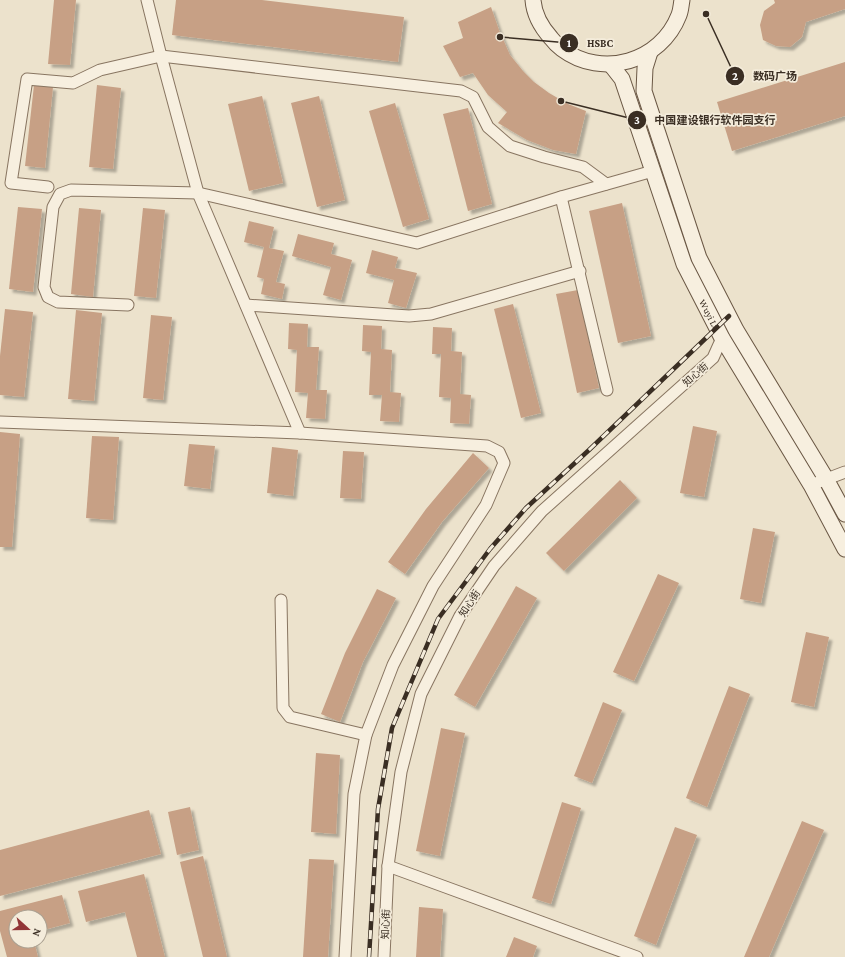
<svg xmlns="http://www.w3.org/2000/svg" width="845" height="957" font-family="'Crimson Pro','Noto Sans SC',serif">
<defs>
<filter id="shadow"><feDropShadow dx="3.5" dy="3.5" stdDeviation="1" flood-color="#0004"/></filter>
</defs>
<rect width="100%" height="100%" fill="#ece2cc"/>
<!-- building -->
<g fill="#c7a085" filter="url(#shadow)">
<path d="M54,0H76L70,65L48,64Z"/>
<path d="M176,0H262L404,17L398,62L172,35Z"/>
<path d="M774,0H845V9L806,22L802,37L790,47L776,46L763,40L760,25L764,11L775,3Z"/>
<path d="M491,7L499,30L510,55L523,71L534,82L549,93L568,104L586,111L576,154L553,150L527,140L498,123L507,112L488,95L473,73L460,77L443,46L463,38L458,22Z"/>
<path d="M845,62V116L732,151L717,102Z"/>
<path d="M34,85L53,87L45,168L25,166Z"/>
<path d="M97,85L121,88L113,169L89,167Z"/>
<path d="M262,96L283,183L249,191L228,104Z"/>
<path d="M319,96L345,200L317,207L291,103Z"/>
<path d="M395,103L429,219L403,227L369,111Z"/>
<path d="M468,108L492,204L468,211L443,114Z"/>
<path d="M622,203L651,336L618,343L589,211Z"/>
<path d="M18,207L42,209L33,292L9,289Z"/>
<path d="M79,208L101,210L93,297L71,294Z"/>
<path d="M143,208L165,210L156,298L134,296Z"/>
<path d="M249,221L274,227L269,248L284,251L276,282L285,284L282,299L261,294L264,279L257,277L264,247L244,242Z"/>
<path d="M298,234L334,243L331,254L352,260L341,300L323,295L331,267L292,256Z"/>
<path d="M372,250L398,257L395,268L417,273L406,308L388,303L394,280L366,273Z"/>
<path d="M578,290L599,388L577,393L556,294Z"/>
<path d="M513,304L541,413L521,418L494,309Z"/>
<path d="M5,309L33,312L24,397L0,395V356Z"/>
<path d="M76,310L102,313L94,401L68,399Z"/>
<path d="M151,315L172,317L163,400L143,398Z"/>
<path d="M289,323L308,324L307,347H319L316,390H327L325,419L306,418L308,393L295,392L297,350L288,349Z"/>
<path d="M363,325L382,326L381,349L392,350L390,392L401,393L399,422L380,421L382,395H369L371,352L362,351Z"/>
<path d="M433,327L452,328L451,351L462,352L460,394L471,395L469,424L450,423L451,398L439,397L441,354H432Z"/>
<path d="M693,426L717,431L704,497L680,493Z"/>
<path d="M0,432L20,434L12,547H0Z"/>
<path d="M92,436L119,437L113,520L86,518Z"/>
<path d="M189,444L215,446L210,489L184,486Z"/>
<path d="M272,447L298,450L293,496L267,493Z"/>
<path d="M343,451L364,452L361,499L340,498Z"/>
<path d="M473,453L489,468L442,522L405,574L388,562L426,509Z"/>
<path d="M620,480L637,498L564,571L546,553Z"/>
<path d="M753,528L775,532L761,603L740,599Z"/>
<path d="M658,574L679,583L634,681L613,672Z"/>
<path d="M516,586L537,598L475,707L454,695Z"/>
<path d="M377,589L396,598L363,662L340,722L321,714L345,653Z"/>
<path d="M806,632L829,637L814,707L791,702Z"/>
<path d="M729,686L750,694L707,807L686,798Z"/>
<path d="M603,702L622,710L592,783L574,776Z"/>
<path d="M441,728L465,733L440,856L416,851Z"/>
<path d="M316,753L340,755L336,834L311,832Z"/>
<path d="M562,802L581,808L551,904L532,898Z"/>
<path d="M190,807L199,850L177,855L168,812Z"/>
<path d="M149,810L161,854L0,896V850Z"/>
<path d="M802,821L824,830L769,957H744Z"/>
<path d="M675,827L697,835L656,945L634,936Z"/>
<path d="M203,856L227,957H203L180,862Z"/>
<path d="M309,859L334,860L328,957H303Z"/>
<path d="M144,874L165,957H137L125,912L86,922L78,891Z"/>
<path d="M62,895L70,923L40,931V917H16V941H34L38,957H7L0,931V911Z"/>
<path d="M419,907L443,909L440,957H416Z"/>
<path d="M514,937L537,946L533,957H506Z"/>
</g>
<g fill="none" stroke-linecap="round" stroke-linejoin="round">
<!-- street casing -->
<g stroke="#887561" stroke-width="13">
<g id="street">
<path d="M147,0L161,56L198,193L300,433"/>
<path d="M48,187L11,183L27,79L73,83L100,70L161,56L461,91L473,97L488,127L510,146L544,157L583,167L606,184"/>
<path d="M561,197L607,390"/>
<path d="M128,305L58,302L48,297L44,287L53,207L60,194L71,190L198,193L417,243L561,197L653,171"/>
<path d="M246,305L409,316L431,314L580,271"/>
<path d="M0,422L300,433L487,446L499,452L504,463L486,505L433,586L393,665L366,735L354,794L345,957"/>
<path d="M811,485L845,472"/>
<path d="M281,600L283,708L290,717L366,735"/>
<path d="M388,866L637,957"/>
<path d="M384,957L388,866L401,772L421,694L460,616L494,566L542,511L713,358L722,338"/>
</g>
</g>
<!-- secondary casing -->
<g stroke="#6a5744" stroke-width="17">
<g id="secondary">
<path d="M533,0C534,14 542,28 551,38C554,42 558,46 562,49C602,79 661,62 679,15C681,10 681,5 682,0"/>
<path d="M650,52L645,68L644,91L699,258L736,330L825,477L845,514"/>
<path id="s1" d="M611,65L622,79L684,264L722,338L811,485L845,549"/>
</g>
</g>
<!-- street -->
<use href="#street" stroke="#f7efdf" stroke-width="11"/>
<!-- secondary -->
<use href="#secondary" stroke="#f7efdf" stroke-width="15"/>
<!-- rail casing -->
<g stroke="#3a2e23" stroke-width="4.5">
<path id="rail" d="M369,957L378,809L392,728L438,619L490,549L526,508L589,450L729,316"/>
</g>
<!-- rail -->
<use href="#rail" stroke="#f4ecdb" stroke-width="3" stroke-dasharray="9" stroke-linecap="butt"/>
</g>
<g text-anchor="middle" stroke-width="3.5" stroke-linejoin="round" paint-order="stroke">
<!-- street labels -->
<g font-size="10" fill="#3a2e23" stroke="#f4ecdb">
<text dy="4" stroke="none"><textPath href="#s1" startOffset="270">Wuyi Lu</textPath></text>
<text transform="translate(695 374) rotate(-42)" y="4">知心街</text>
<text transform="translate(469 603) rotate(-57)" y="4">知心街</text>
<text transform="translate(385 924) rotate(-88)" y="4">知心街</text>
</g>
</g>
<!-- callouts -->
<path fill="none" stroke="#3a2e23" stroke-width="1.5" d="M500 37L569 43M706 14L735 76M561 101L637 120"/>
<g fill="#3a2e23" stroke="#f4ecdb" stroke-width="1.5">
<circle cx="500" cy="37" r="4"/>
<circle cx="706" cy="14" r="4"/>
<circle cx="561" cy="101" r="4"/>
<circle cx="569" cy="43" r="10"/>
<circle cx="735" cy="76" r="10"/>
<circle cx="637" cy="120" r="10"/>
</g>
<g font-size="12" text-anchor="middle" font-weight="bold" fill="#fff">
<text x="569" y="47">1</text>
<text x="735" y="80">2</text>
<text x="637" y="124">3</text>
</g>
<g font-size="11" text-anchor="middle" font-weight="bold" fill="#3a2e23" stroke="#f4ecdb" stroke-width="3.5" stroke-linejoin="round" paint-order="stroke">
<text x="600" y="47">HSBC</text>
<text x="775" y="80">数码广场</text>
<text x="715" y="124">中国建设银行软件园支行</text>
</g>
<!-- north arrow -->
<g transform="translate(28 929) rotate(111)"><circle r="19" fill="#f4ecdb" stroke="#aaa091"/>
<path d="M0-3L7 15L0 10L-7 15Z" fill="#923537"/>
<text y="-6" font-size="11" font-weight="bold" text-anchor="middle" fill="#3a2e23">N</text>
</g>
</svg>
